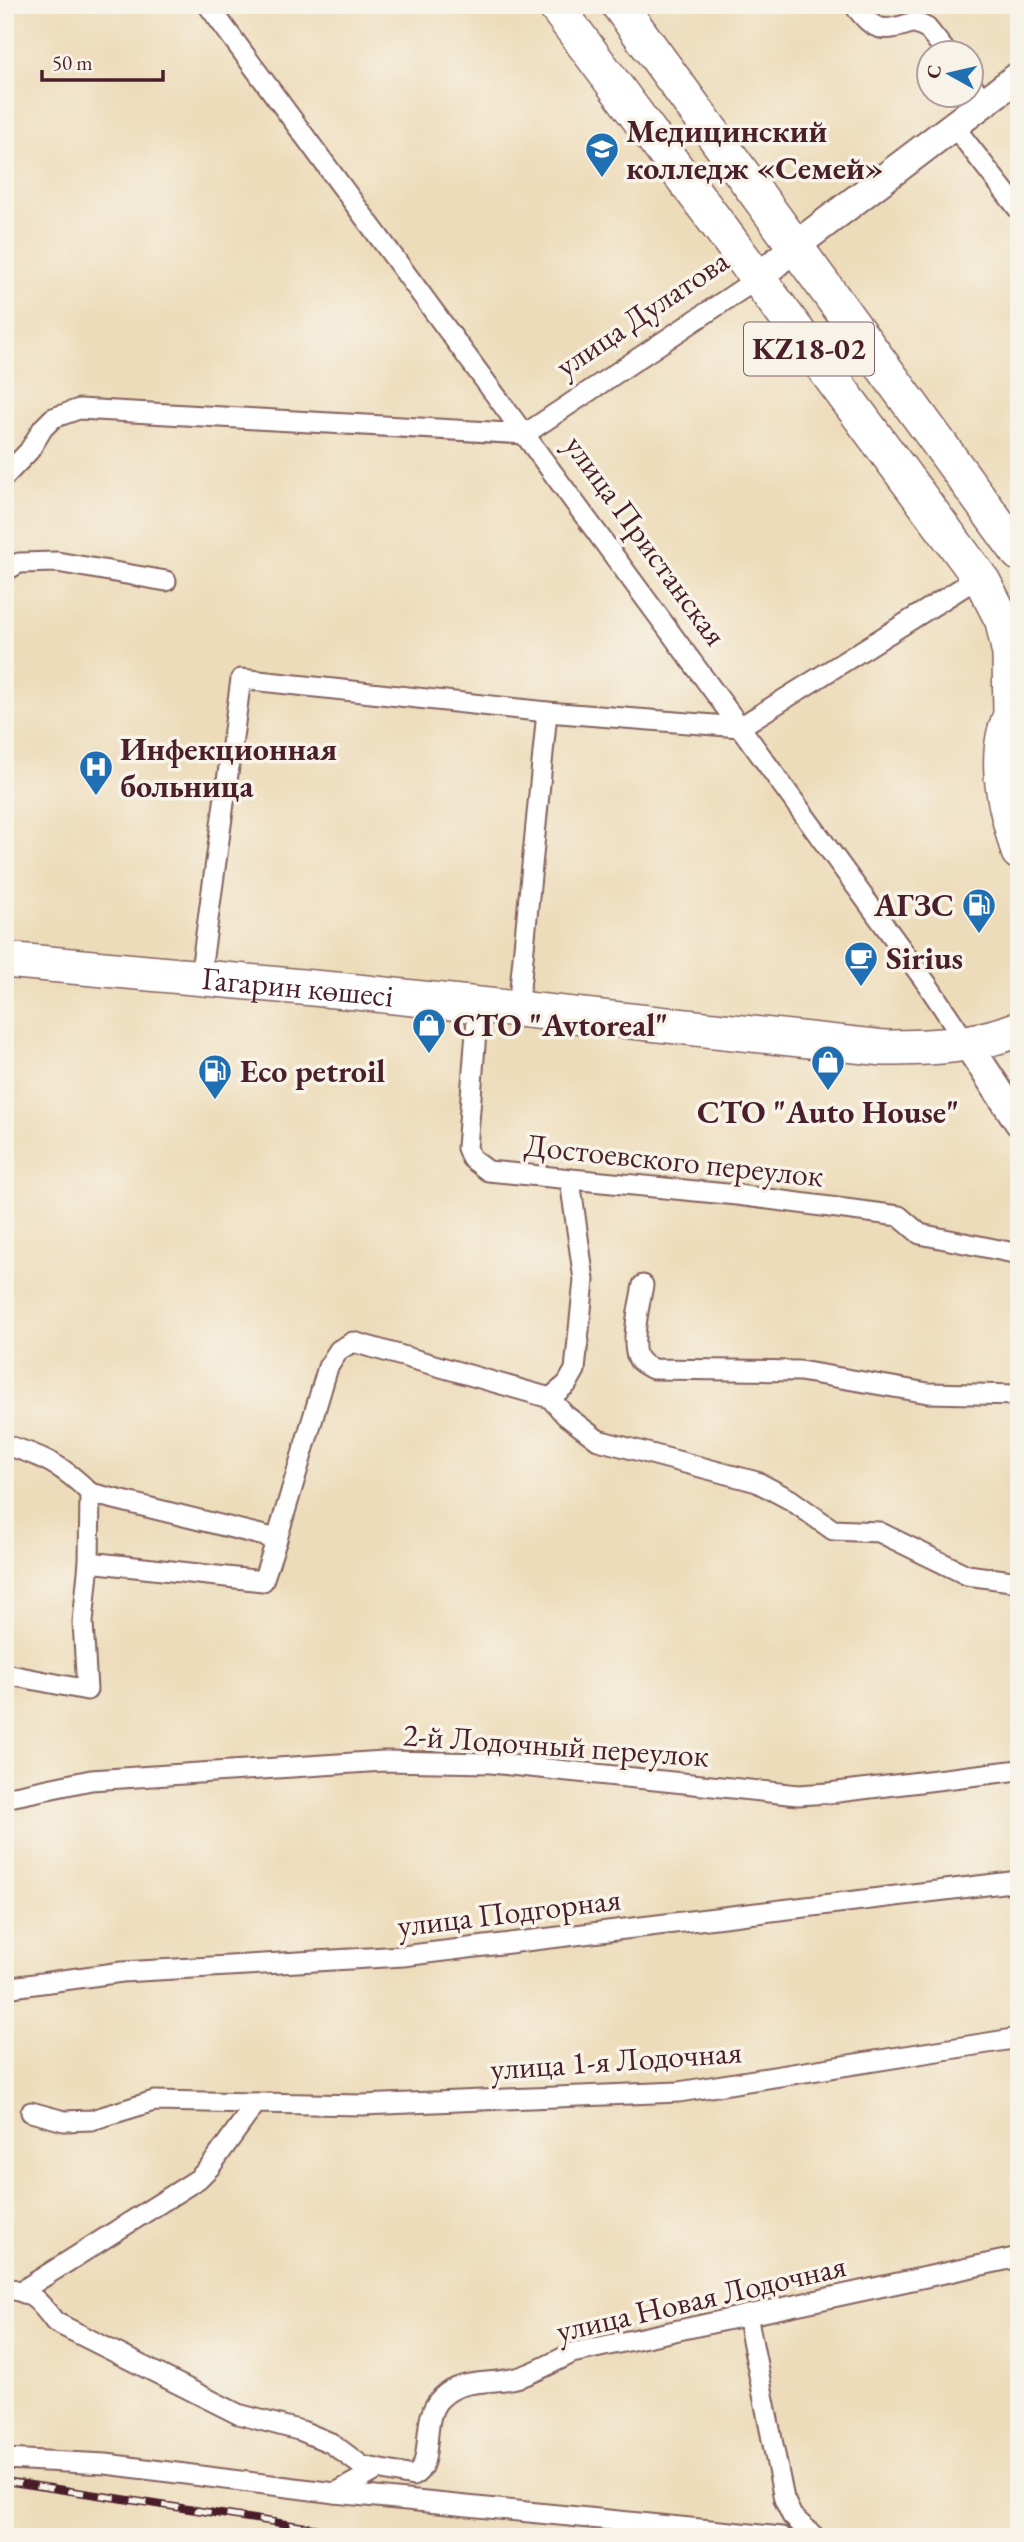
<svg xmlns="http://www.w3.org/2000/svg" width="1024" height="2542" font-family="'EB Garamond',serif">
<rect width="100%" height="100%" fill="#f7f3e8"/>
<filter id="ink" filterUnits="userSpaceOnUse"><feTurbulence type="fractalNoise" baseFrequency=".0143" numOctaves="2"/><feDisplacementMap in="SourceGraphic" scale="14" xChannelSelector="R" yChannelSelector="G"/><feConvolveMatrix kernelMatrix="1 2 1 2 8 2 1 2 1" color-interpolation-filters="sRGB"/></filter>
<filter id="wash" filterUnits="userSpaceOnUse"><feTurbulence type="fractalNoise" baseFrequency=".00686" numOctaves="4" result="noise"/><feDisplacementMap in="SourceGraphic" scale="28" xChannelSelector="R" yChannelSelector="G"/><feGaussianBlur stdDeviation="1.57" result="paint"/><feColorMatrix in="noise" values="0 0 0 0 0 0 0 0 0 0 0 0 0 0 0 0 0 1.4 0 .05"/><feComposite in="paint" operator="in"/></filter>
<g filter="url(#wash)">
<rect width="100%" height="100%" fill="#eddcba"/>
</g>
<g filter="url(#ink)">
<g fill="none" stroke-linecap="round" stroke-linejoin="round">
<!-- street casing -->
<g stroke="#83615d" stroke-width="23">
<g id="street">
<path d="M208,5L740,727L927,984L966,1042"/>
<path d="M854,5C874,32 883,33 914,22L927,28L946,52"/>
<path d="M972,85L984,101"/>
<path d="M953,125L1019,210"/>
<path d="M5,476L29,451L43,428L53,418L79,409L525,434L757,279"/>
<path d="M5,571L19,563L57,562L166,581"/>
<path d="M200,978L241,679L547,712L740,727L979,577"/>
<path d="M478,1006L467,1148L471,1158L488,1171L737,1195L899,1216L920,1234L1019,1254"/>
<path d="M518,1009L547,712"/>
<path d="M643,1285C640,1302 629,1347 639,1360C642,1364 649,1367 653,1369L800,1371L928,1393L1019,1395"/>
<path d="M550,1398L567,1384L575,1370L584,1280L570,1180"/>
<path d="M5,1445C41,1455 64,1466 90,1493L89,1562"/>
<path d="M90,1493L277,1539L328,1367L339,1350L353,1342L550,1398L565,1415L598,1440L757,1482L791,1500L833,1530L879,1532L967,1575L1019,1582"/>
<path d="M5,1674L87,1690L83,1622L89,1562L263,1581L277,1539"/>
<path d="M5,1798L91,1780L384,1761L491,1763L798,1795L829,1793L1019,1770"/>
<path d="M5,1988L122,1972L403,1956L1019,1881"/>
<path d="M31,2112L64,2121L92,2120L154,2101L256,2103"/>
<path d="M5,2288C33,2292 39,2301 55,2322L238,2414L302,2431L331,2443L362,2466L413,2476C436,2465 419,2418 441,2398C463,2376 495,2386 523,2376C540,2370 556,2361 572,2353L1019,2257"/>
<path d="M23,2290L198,2179L210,2167L256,2103L362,2105L679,2092L1019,2038"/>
<path d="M747,2315L784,2499L792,2516L815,2537"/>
<path d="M5,2459L106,2464L335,2493"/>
<path d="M377,2470L335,2493L782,2537"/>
</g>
</g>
<!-- secondary casing -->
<g stroke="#83615d" stroke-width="32">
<g id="secondary">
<path d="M757,279L795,246L1019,76"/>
<path d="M966,1042L1019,1122"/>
</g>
</g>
<!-- highway casing -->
<g stroke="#83615d" stroke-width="38">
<g id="highway">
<path d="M555,5L983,582L1003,621L1010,654L1011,713"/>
<path d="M619,5L1019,553"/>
<path d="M1019,702C988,745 1005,805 1019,852"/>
<path id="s1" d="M5,960L357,992L884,1048C930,1048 976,1046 1019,1029"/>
</g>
</g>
<!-- street -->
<use href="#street" stroke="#fff" stroke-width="19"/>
<!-- secondary -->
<use href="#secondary" stroke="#fff" stroke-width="28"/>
<!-- highway -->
<use href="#highway" stroke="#fff" stroke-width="35"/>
<!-- rail casing -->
<g stroke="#4a1f2b" stroke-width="8">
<path id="rail" d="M5,2481L372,2537"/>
</g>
<!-- rail -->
<use href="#rail" stroke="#f7f3e8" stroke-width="5" stroke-dasharray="16" stroke-linecap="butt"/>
</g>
</g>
<!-- icons -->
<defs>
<g id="university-pin" transform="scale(1.75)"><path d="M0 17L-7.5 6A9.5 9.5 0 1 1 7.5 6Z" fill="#1f6fb2" stroke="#f7f3e8"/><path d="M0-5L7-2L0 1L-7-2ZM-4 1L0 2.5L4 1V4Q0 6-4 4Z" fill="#fff"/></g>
<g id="hospital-pin" transform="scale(1.75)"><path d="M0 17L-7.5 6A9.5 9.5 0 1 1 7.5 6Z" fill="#1f6fb2" stroke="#f7f3e8"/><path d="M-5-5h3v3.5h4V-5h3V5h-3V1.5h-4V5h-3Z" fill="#fff"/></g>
<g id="fuel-pin" transform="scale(1.75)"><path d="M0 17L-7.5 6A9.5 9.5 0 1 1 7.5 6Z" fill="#1f6fb2" stroke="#f7f3e8"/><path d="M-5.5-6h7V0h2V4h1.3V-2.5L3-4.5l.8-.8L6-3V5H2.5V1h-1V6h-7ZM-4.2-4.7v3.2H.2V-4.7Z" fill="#fff"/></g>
<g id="cafe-pin" transform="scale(1.75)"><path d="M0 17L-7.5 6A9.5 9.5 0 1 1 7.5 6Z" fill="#1f6fb2" stroke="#f7f3e8"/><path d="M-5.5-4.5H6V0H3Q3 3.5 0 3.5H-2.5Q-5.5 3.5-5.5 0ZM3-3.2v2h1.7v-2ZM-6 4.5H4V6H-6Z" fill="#fff"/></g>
<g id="shop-pin" transform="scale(1.75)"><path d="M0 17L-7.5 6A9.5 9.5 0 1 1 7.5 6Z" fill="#1f6fb2" stroke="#f7f3e8"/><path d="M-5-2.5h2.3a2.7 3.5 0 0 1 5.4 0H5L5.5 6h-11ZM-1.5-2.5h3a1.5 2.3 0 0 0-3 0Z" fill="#fff"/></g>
</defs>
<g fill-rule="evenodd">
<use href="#university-pin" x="602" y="149"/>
<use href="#hospital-pin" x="96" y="767"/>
<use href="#fuel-pin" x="979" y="905"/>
<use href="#cafe-pin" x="861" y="958"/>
<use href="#shop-pin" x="429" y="1025"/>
<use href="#shop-pin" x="828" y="1062"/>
<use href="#fuel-pin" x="215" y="1071"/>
</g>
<g text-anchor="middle" stroke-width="7" stroke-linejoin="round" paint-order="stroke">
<!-- shield labels -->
<rect fill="#f7f3e8" stroke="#7e5f64" stroke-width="2" x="744" y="322.5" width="130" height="53" rx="5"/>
<g font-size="30" font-weight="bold" fill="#4a1f2b">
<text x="809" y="359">KZ18-02</text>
</g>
<!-- poi labels -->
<g font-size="32" font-weight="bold" fill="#4a1f2b" stroke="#f7f3e8" text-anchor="start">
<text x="626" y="142">Медицинский<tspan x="626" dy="37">колледж «Семей»</tspan></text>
<text x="120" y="760">Инфекционная<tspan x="120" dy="37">больница</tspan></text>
<text x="954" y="916" text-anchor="end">АГЗС</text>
<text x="886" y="969">Sirius</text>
<text x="453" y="1036">СТО "Avtoreal"</text>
<text x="240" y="1082">Eco petroil</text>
<text x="828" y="1123" text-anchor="middle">СТО "Auto House"</text>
</g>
<!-- street labels -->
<g font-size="32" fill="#4a1f2b" stroke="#f7f3e8">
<text transform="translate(642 313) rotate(-34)" y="11">улица Дулатова</text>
<text transform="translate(646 540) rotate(54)" y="11">улица Пристанская</text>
<text dy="11" stroke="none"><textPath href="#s1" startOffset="294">Гагарин көшесі</textPath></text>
<text transform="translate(674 1160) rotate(6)" y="11">Достоевского переулок</text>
<text transform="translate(556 1745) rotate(4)" y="11">2-й Лодочный переулок</text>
<text transform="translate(509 1912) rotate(-7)" y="11">улица Подгорная</text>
<text transform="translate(616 2060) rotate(-4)" y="11">улица 1-я Лодочная</text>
<text transform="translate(701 2298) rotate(-13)" y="11">улица Новая Лодочная</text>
</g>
</g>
<!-- margin -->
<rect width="1024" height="2542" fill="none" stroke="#f7f3e8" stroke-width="28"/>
<!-- north arrow -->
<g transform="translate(950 74) rotate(278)"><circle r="33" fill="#f7f3e8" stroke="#b29e9c" stroke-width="2"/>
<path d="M0-5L12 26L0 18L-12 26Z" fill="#1f6fb2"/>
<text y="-10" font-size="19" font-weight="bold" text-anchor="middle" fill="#4a1f2b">С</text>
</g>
<!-- scale -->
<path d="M42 70v10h121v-10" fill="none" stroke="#4a1f2b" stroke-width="3.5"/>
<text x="52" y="70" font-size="21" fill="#4a1f2b" stroke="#f7f3e8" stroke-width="5" paint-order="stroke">50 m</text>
</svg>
